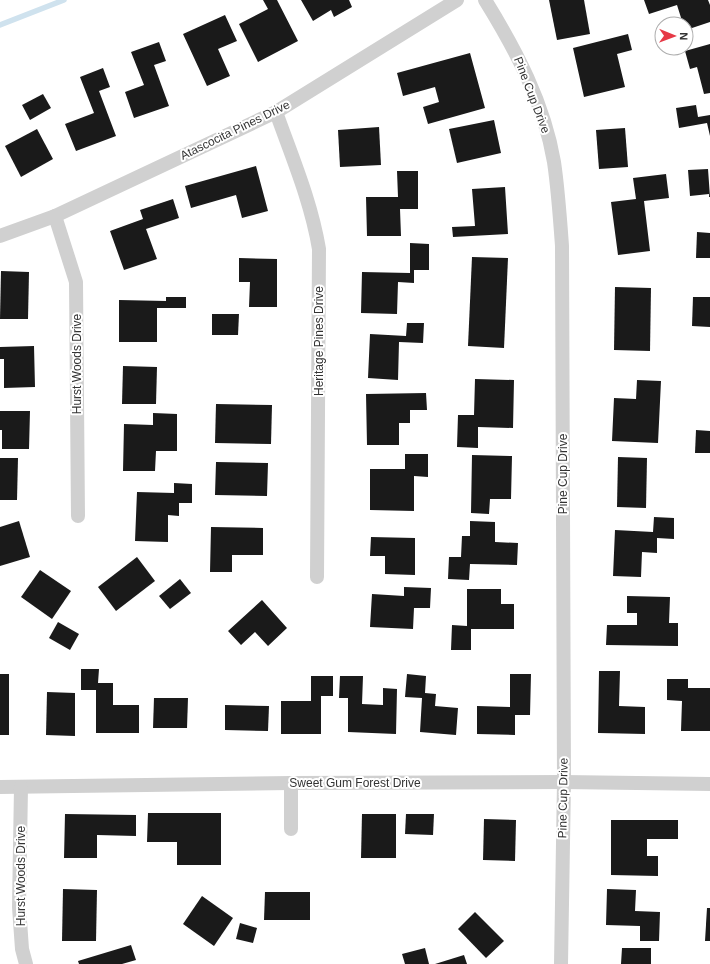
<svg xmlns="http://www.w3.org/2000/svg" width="710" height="964" font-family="Arial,sans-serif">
<rect width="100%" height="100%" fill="#fff"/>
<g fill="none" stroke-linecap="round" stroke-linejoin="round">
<!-- stream -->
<path stroke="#cfe2ee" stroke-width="5.5" d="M0,25L64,0"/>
</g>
<!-- building -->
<g fill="#1a1a1a">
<path d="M263,0H277L298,41L258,62L239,24L268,9Z"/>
<path d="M301,0H349L352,7L334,17L331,10L313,21Z"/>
<path d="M549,0H584L590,34L557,40Z"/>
<path d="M644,0H708L710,5V22L686,30V24H683L677,5L649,14Z"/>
<path d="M225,15L237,41L218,49L230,76L207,86L183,34Z"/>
<path d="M628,34L632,50L617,54L625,87L584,97L573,48Z"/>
<path d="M159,42L166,61L154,65L169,106L134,118L125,92L144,85L131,52Z"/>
<path d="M710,44V93L704,94L697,67L690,69L685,51Z"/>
<path d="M470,53L485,108L428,124L423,107L439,102L435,87L403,96L397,73Z"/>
<path d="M103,68L110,87L99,91L116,136L76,151L65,124L94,113L80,77Z"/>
<path d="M43,94L51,108L30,120L22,105Z"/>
<path d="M696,105L698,117L710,115V136L707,123L679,128L676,108Z"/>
<path d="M494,120L501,153L457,163L449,129Z"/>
<path d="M379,127L381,165L340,167L338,130Z"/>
<path d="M625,128L628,167L599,169L596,130Z"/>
<path d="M37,129L53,159L21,177L5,146Z"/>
<path d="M256,166L268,211L242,218L236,195L191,208L185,186Z"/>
<path d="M708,169L710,197H709V194L690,196L688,170Z"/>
<path d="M397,171H418V209H400L401,236H367L366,197H398Z"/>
<path d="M666,174L669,198L644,201L650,251L618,255L611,202L636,199L633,178Z"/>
<path d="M505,187L508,234L453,237L452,227L475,226L472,189Z"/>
<path d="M173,199L179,218L146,229L157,259L124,270L110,231L143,219L140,210Z"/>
<path d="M697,232L710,233V258H696Z"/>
<path d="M410,243L429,244V270H414V283L398,282L397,314L361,313L362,272L410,273Z"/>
<path d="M472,257L508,258L504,348L468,346Z"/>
<path d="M239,258L277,259V307H249L250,282H239Z"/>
<path d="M1,271L29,272L28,319H0Z"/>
<path d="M615,287L651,288L650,351L614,350Z"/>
<path d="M166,297H186V308H157V342H119V300L166,301Z"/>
<path d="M693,297H710V327L692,326Z"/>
<path d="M212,314H239L238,335H212Z"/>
<path d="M407,323H424L423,343L399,342L398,380L368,378L370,334L406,336Z"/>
<path d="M34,346L35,387L4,388V359H0V347Z"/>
<path d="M123,366L157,367L156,404H122Z"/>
<path d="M475,379L514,380L513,428L478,427V448L457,447L458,415H474Z"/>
<path d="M637,380L661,381L658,443L612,441L614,398L636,399Z"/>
<path d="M426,393L427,410H410V423H399V445H367L366,394Z"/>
<path d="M216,404L272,405L271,444L215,443Z"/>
<path d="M0,411H30L29,449H2V430H0Z"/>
<path d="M153,413L177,414V451H156L155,471H123L124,424L153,425Z"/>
<path d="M696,430L710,431V453H695Z"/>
<path d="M405,454H428V477L414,476V511L370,510V469H405Z"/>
<path d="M472,455L512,456L511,499H490L489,514L471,513Z"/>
<path d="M618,457L647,458L646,508L617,507Z"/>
<path d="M0,458H18L17,500H0Z"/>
<path d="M216,462L268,463L267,496L215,495Z"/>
<path d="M174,483L192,484V503H179V516L168,515V542L135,541L137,492L174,493Z"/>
<path d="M654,517L674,518V539L657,538V553L642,552L641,577L613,576L615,530L653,532Z"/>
<path d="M19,521L30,557L0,566V527Z"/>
<path d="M470,521L495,522V542L518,543L517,565L470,564L469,580L448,579L449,557H461L462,536H470Z"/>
<path d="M211,527L263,528V555H232V572H210Z"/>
<path d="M371,537L415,538V575L385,574V556H370Z"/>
<path d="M137,557L155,581L116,611L98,587Z"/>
<path d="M40,570L71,591L52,619L21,597Z"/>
<path d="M180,579L191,593L170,609L159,596Z"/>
<path d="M404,587L431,588L430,608H414L413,629L370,627L372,594L404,596Z"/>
<path d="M467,589H501V604H514V629H471V650H451L452,625L467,626Z"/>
<path d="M627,596L670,597L669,623H678V646L606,645L607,625H637V613H627Z"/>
<path d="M262,600L287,628L268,646L255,632L241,645L228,631Z"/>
<path d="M58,622L79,634L70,650L49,638Z"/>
<path d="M81,669H99L98,683H113V705H139V733H96V690H81Z"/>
<path d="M599,671H620L619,706L645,707V734L598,733Z"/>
<rect x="0" y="674" width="9" height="61"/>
<path d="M407,674L426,676L425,693L436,694L435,706L458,708L456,735L420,732L422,698L405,697Z"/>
<path d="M510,674H531L530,715H515V735L477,734V706L510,707Z"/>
<path d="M311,676H333V696H321V734H281V701H311Z"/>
<path d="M340,676H363L362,704L383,705V688L397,689L396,734L348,732V698H339Z"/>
<path d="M667,679H688V688H710V731H681L682,701L667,700Z"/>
<path d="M47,692L75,693V736L46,735Z"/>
<path d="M154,698H188L187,728H153Z"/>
<path d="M225,705L269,706L268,731L225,730Z"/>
<path d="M148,813H221V865H177V842H147Z"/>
<path d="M65,814L136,815V836L97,835V858H64Z"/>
<path d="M362,814H396V858H361Z"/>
<path d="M406,814H434L433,835L405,834Z"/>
<path d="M484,819L516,820L515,861L483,860Z"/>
<path d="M611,820H678V839H647V856H658V876L611,875Z"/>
<path d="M63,889L97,890L96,941H62Z"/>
<path d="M607,889L636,890L635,911L660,912L659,941H640V926L606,925Z"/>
<path d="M265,892H310V920H264Z"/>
<path d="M202,896L233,918L214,946L183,924Z"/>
<path d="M707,908H710V941H705Z"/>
<path d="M475,912L504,941L486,958L458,929Z"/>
<path d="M240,923L257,928L253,943L236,939Z"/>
<path d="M131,945L136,960L122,964H79L78,961Z"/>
<path d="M425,948L429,964H405L402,954Z"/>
<path d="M622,948H651V964H621Z"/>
<path d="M464,955L467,964H435Z"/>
</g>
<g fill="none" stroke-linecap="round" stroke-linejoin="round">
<!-- street -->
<g stroke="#d0d0d0" stroke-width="14">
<path d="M485,0C516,50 544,103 554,162C558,189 560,218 562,246L564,782L561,964"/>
<path d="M276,112C292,157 311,201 319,249L317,577"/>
<path d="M55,216L76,282L78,516"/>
<path d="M0,236L55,216L276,112L457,0"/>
<path d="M0,787L291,783L564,782L710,784"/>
<path d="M21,787L19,907L22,949L26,964"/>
<path d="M291,829V783"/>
</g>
</g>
<g text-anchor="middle" stroke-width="4" stroke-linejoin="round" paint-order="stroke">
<!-- street labels -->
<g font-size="12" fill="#333" stroke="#fff">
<text transform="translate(532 95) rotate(69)" y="4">Pine Cup Drive</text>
<text transform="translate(235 130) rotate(-26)" y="4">Atascocita Pines Drive</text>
<text transform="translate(319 341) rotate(-90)" y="4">Heritage Pines Drive</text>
<text transform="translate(77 364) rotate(-90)" y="4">Hurst Woods Drive</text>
<text transform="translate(563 474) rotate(-90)" y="4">Pine Cup Drive</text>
<text x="355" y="787">Sweet Gum Forest Drive</text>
<text transform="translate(563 798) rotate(-89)" y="4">Pine Cup Drive</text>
<text transform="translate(21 876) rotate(-90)" y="4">Hurst Woods Drive</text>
</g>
</g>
<!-- north arrow -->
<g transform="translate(674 36) rotate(91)"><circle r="19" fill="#ffffff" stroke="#adadad"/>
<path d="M0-3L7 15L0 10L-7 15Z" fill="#e63946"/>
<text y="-6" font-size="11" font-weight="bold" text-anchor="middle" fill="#333333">N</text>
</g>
</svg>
